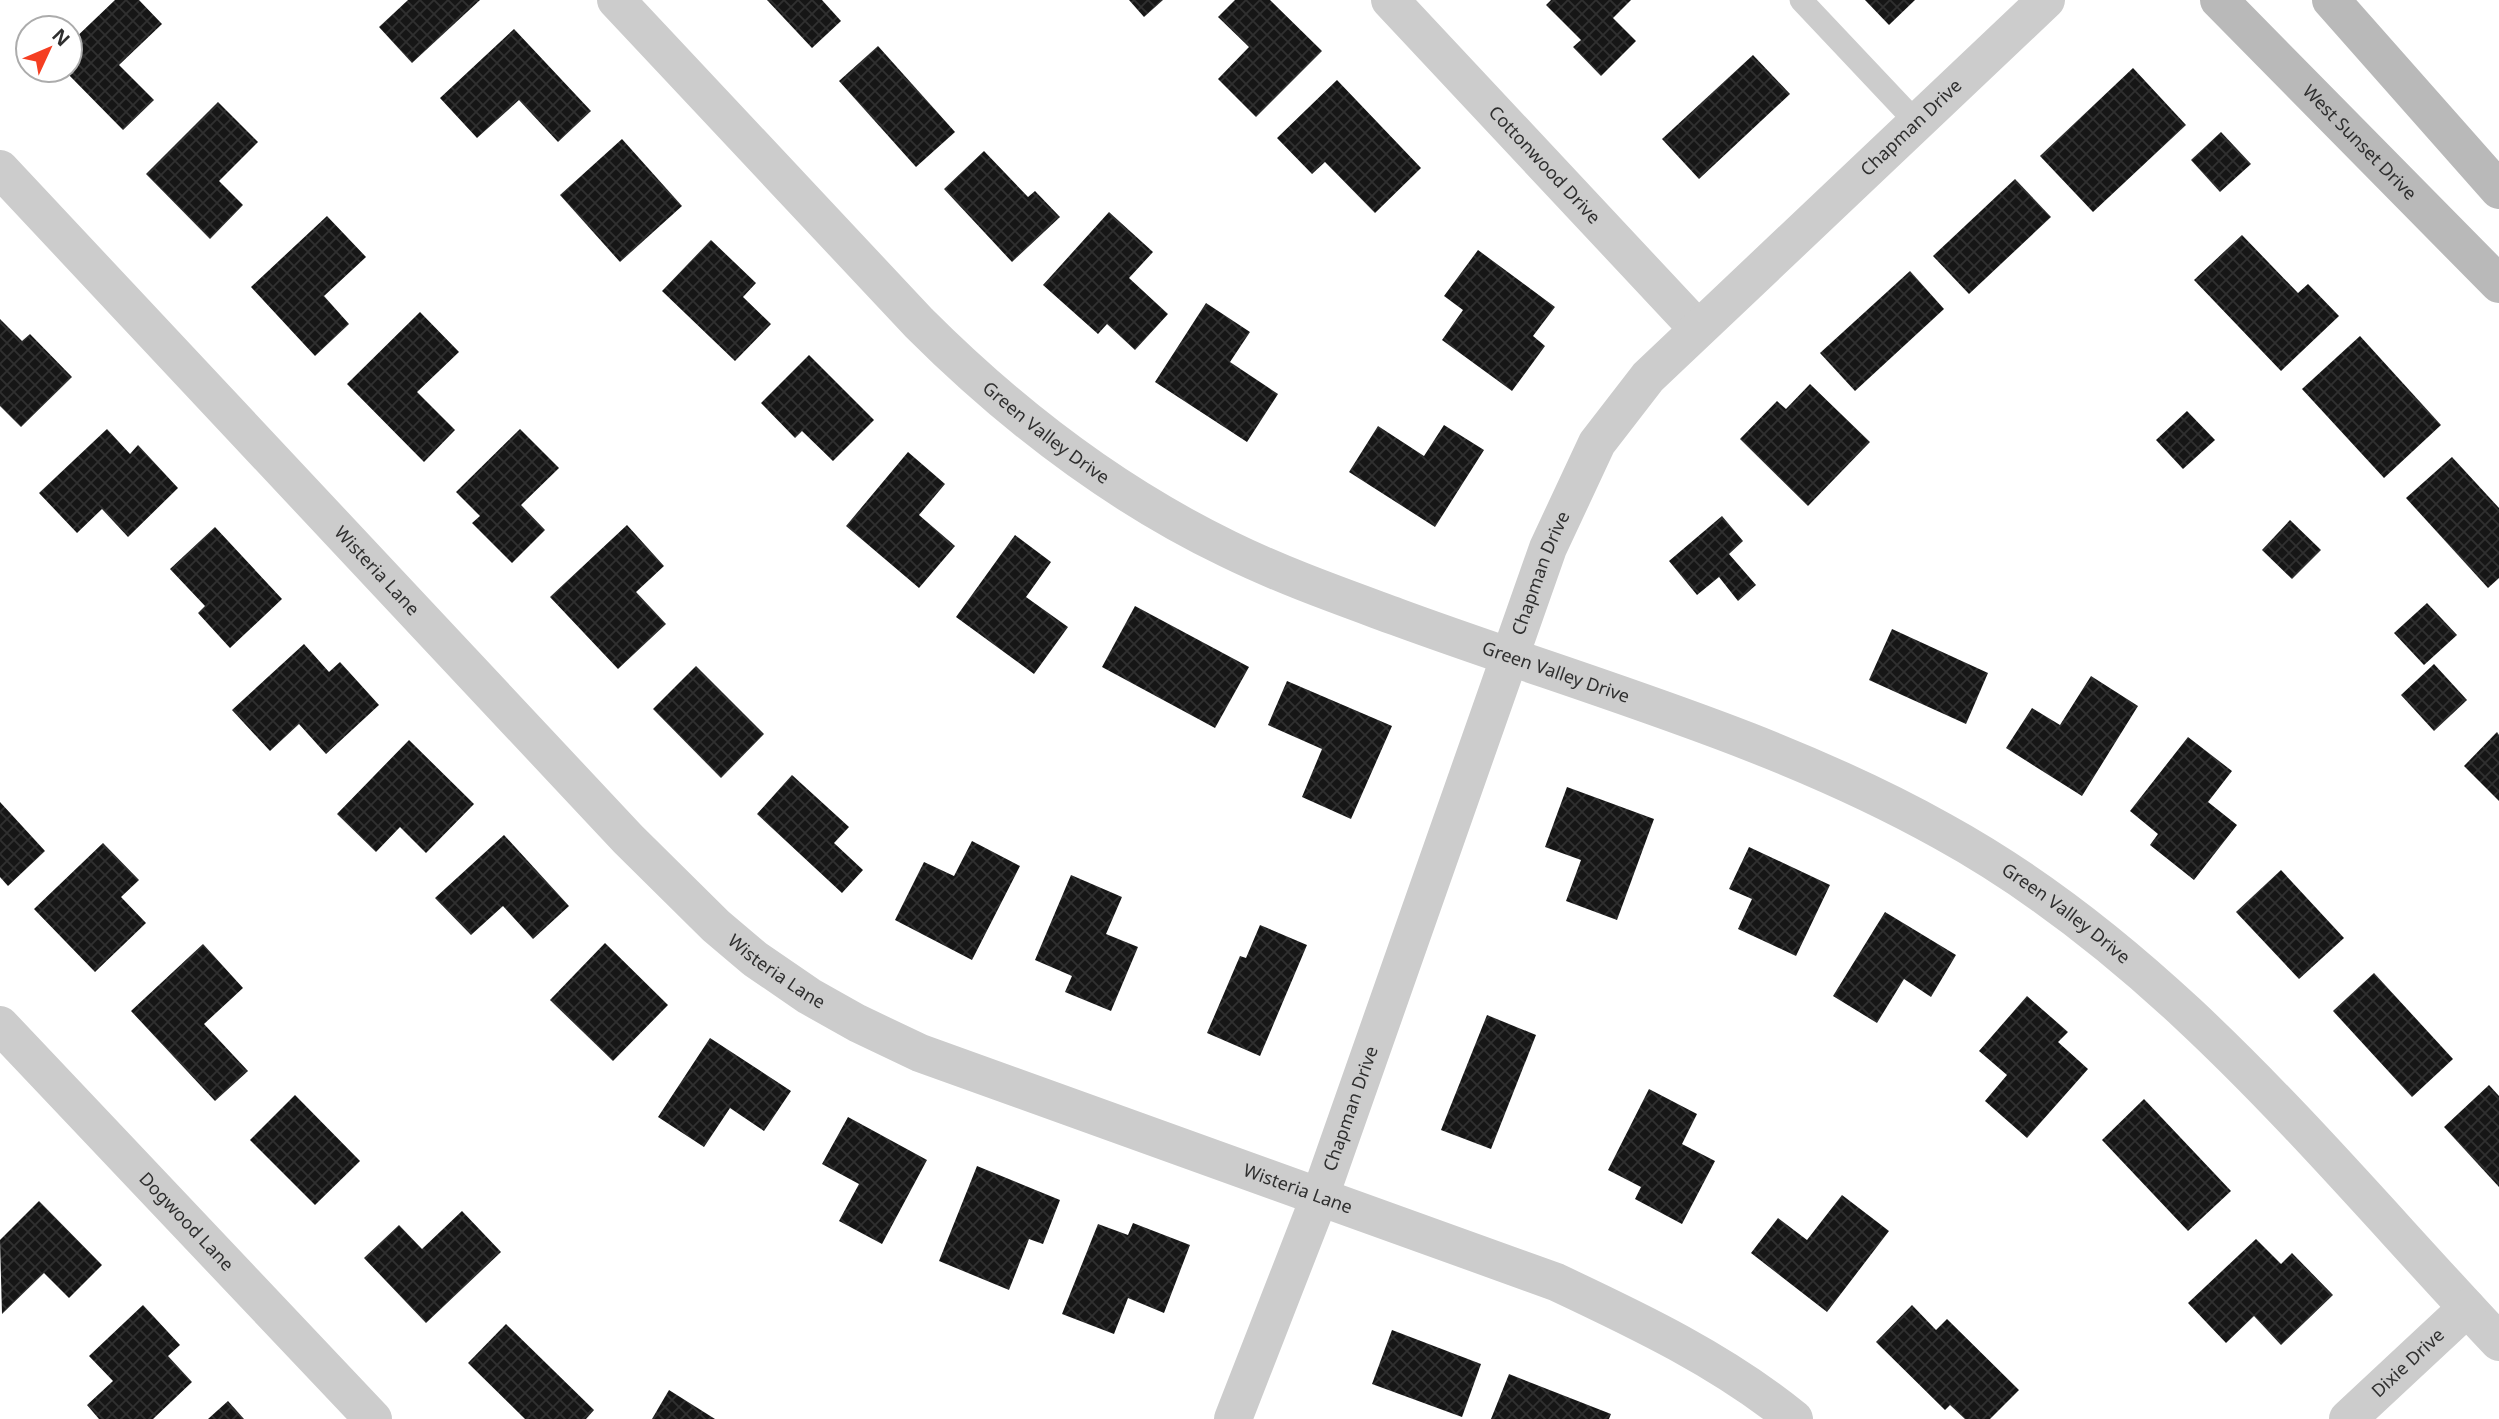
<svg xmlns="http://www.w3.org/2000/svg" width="2499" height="1419" font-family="'Noto Sans',sans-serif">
<defs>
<pattern id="building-cross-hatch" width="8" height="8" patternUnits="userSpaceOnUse" patternTransform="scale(1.75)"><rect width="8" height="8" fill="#161616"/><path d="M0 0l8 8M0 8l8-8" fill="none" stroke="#303030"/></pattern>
</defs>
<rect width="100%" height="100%" fill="#fff"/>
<!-- building -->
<g fill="url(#building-cross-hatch)">
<path d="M115,0H139L162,24L119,65L154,100L123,130L64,70H70V43Z"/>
<path d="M408,0H480L412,63L379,27Z"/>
<path d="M767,0H822L841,21L812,48Z"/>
<path d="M1129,0H1163L1144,17Z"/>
<path d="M1235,0H1270L1322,51L1256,117L1218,79L1249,47L1218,17Z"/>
<path d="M1551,0H1631L1613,18L1636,41L1601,76L1573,47L1581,40L1546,5Z"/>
<path d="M1865,0H1915L1889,25Z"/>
<path d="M514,29L591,111L558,142L519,100L477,138L440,98Z"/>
<path d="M878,46L955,132L916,167L839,81Z"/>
<path d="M1753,55L1790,94L1699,179L1662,139Z"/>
<path d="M2133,68L2186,125L2093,212L2040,156Z"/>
<path d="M1337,80L1421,168L1375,213L1325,162L1312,174L1277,138Z"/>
<path d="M218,102L258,142L219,181L243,205L210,239L146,174Z"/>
<path d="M2221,132L2251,164L2220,192L2191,160Z"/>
<path d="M622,139L682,206L620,262L560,195Z"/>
<path d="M984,151L1028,197L1035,191L1060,217L1012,262L944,189Z"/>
<path d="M2015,179L2051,217L1969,294L1933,256Z"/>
<path d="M1109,212L1153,252L1129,278L1168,314L1135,350L1107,324L1098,334L1043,285Z"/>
<path d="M327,216L366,257L324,296L349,324L315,356L251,287Z"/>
<path d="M2242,235L2298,293L2308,284L2339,316L2281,371L2194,280Z"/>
<path d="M711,240L756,283L743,297L771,324L735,361L662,291Z"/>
<path d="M1478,250L1555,307L1533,336L1545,346L1512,391L1442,340L1463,310L1444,296Z"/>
<path d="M1910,271L1944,309L1855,391L1820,353Z"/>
<path d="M1206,303L1250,332L1230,362L1278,394L1247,442L1155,382Z"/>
<path d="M420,312L459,352L417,392L455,430L424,462L347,384Z"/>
<path d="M0,319L22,341L30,334L72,377L21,427L0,406Z"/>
<path d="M2360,336L2441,425L2384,478L2302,389Z"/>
<path d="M809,355L874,420L833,461L802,431L795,438L761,403Z"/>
<path d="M1810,384L1870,442L1808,506L1740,439L1777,401L1786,409Z"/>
<path d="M2187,411L2215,440L2183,469L2156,440Z"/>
<path d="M1444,425L1484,450L1435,527L1349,472L1378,426L1424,456Z"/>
<path d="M107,429L130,454L138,445L178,488L128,537L102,509L77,533L39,493Z"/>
<path d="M520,429L559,468L521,505L545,530L512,563L472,523L480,516L456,492Z"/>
<path d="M908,452L945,484L919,515L955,546L919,588L846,526Z"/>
<path d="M2452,457L2499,508V578L2488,588L2406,498Z"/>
<path d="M1722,516L1743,541L1729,554L1756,585L1738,601L1719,577L1697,595L1669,561Z"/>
<path d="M2290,520L2321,550L2292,579L2262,550Z"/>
<path d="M627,525L664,566L636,592L666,624L618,669L550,597Z"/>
<path d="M215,527L282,599L230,648L198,613L205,606L170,569Z"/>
<path d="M1015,535L1051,562L1026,597L1068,627L1034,674L956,617Z"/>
<path d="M2427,603L2457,635L2424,665L2394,633Z"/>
<path d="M1135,606L1249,667L1215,728L1102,667Z"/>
<path d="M1892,629L1988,673L1966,724L1869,680Z"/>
<path d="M304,644L329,672L340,662L379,705L326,754L299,724L270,751L232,710Z"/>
<path d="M2434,664L2467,700L2434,731L2401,695Z"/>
<path d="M696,666L764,734L721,778L653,709Z"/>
<path d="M2091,676L2138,706L2082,796L2006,748L2032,708L2060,725Z"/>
<path d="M1287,681L1392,726L1351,819L1302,797L1322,749L1268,725Z"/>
<path d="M2497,732L2499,735V801L2464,766Z"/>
<path d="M2188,737L2232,771L2208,802L2237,825L2194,880L2150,845L2158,834L2130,811Z"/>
<path d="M409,740L474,804L426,853L400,827L376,852L337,814Z"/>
<path d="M792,775L849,827L834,843L863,870L842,893L757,814Z"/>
<path d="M1567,787L1654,819L1617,920L1566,901L1581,860L1545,847Z"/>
<path d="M0,802L45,851L8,886L0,877Z"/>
<path d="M504,835L569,906L533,939L503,906L471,935L435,898Z"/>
<path d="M972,841L1020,866L972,960L895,920L924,862L954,876Z"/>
<path d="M103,843L139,880L121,897L146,923L95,972L34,909Z"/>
<path d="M1749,847L1830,885L1796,956L1738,929L1752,899L1729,889Z"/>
<path d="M2281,870L2344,938L2299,979L2236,912Z"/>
<path d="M1071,875L1122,897L1106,934L1138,947L1111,1011L1065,992L1072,976L1035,960Z"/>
<path d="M1885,912L1956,955L1931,997L1904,979L1877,1023L1833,996Z"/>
<path d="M1260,925L1307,945L1260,1056L1207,1033L1240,956L1246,958Z"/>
<path d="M605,943L668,1005L613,1061L550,1000Z"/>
<path d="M203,944L243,988L204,1024L248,1071L215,1101L131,1011Z"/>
<path d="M2374,973L2453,1059L2412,1097L2333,1011Z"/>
<path d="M2027,996L2068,1032L2058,1042L2088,1069L2027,1138L1985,1101L2007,1075L1979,1051Z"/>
<path d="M1487,1015L1536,1035L1491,1149L1441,1130Z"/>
<path d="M710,1038L791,1091L764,1131L730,1108L704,1147L658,1117Z"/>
<path d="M2489,1085L2499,1096V1187L2444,1127Z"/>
<path d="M1649,1089L1697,1114L1682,1144L1715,1161L1682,1224L1635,1199L1641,1187L1608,1170Z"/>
<path d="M295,1095L360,1161L315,1205L250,1140Z"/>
<path d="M2144,1099L2231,1191L2188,1231L2102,1140Z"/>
<path d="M848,1117L927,1160L882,1244L839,1221L859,1184L822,1164Z"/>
<path d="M977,1166L1060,1200L1043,1244L1029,1239L1009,1290L939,1261Z"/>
<path d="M1842,1195L1889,1231L1827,1312L1751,1253L1778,1218L1807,1240Z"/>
<path d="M39,1201L102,1265L69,1298L44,1273L2,1314L0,1240Z"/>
<path d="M462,1211L501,1252L426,1323L364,1258L399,1225L422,1249Z"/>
<path d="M1133,1223L1190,1245L1164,1313L1128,1298L1114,1334L1062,1314L1098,1224L1128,1235Z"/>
<path d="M2256,1239L2281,1264L2292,1253L2333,1295L2281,1345L2254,1316L2226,1343L2188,1303Z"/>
<path d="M143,1305L180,1345L168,1356L192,1382L153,1419H99L87,1405L113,1381L89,1356Z"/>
<path d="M1912,1305L1936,1330L1947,1319L2019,1390L1990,1419H1965L1950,1405L1945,1410L1876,1342Z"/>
<path d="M506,1324L594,1410L586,1419H525L468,1363Z"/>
<path d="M1392,1330L1481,1364L1462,1417L1372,1384Z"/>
<path d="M1509,1374L1611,1414L1609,1419H1491Z"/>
<path d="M669,1390L715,1419H652Z"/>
<path d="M228,1401L244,1419H208Z"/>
</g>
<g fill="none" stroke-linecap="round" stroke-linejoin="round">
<!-- lane -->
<path stroke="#ccc" stroke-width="23" d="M1801,0L1917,123"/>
<!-- street -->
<g stroke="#ccc" stroke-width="38">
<path id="s1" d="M616,0L919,323C1010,414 1112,493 1228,549C1283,576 1340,596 1397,617C1579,684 1772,736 1942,831C2166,954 2326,1159 2499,1342"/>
<path id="s2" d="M1390,0L1698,329"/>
<path id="s3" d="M0,169L628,839L716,926L755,959L809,996L857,1023L920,1053L1556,1282C1639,1321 1723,1361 1794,1419"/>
<path id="s4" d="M0,1025L373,1419"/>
<path id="s5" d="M1233,1419L1320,1196L1548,548L1597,443L1648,377L2046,0"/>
<path id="s6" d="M2348,1419L2467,1308"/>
</g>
<!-- secondary -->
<g stroke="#b9b9b9" stroke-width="38">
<path id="s7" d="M2219,0L2499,284"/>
<path d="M2331,0L2499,190"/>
</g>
</g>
<g text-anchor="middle" stroke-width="7" stroke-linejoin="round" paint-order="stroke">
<!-- street labels -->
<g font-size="18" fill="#2f2f2f" stroke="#fff">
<text dy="6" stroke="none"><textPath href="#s5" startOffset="1488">Chapman Drive</textPath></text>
<text dy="6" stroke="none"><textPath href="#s7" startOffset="200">West Sunset Drive</textPath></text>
<text dy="6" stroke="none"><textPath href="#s2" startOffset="226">Cottonwood Drive</textPath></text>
<text dy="6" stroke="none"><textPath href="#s1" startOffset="611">Green Valley Drive</textPath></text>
<text dy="6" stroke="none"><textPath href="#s3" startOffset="551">Wisteria Lane</textPath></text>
<text dy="6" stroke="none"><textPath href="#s5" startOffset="900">Chapman Drive</textPath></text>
<text dy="6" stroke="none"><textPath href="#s1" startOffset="1178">Green Valley Drive</textPath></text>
<text dy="6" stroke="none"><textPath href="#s1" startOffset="1745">Green Valley Drive</textPath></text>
<text dy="6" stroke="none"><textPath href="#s3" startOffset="1118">Wisteria Lane</textPath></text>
<text dy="6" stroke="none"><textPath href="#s5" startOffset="332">Chapman Drive</textPath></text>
<text dy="6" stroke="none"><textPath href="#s3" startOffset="1685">Wisteria Lane</textPath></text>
<text dy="6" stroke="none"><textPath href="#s4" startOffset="271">Dogwood Lane</textPath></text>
<text dy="6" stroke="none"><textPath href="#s6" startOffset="82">Dixie Drive</textPath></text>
</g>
</g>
<!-- north arrow -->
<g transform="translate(49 49) rotate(46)"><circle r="33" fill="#ffffff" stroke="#acacac" stroke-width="2"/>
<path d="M0-5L12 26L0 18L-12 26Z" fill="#f53e21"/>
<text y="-10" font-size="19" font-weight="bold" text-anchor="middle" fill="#2f2f2f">N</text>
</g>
</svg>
